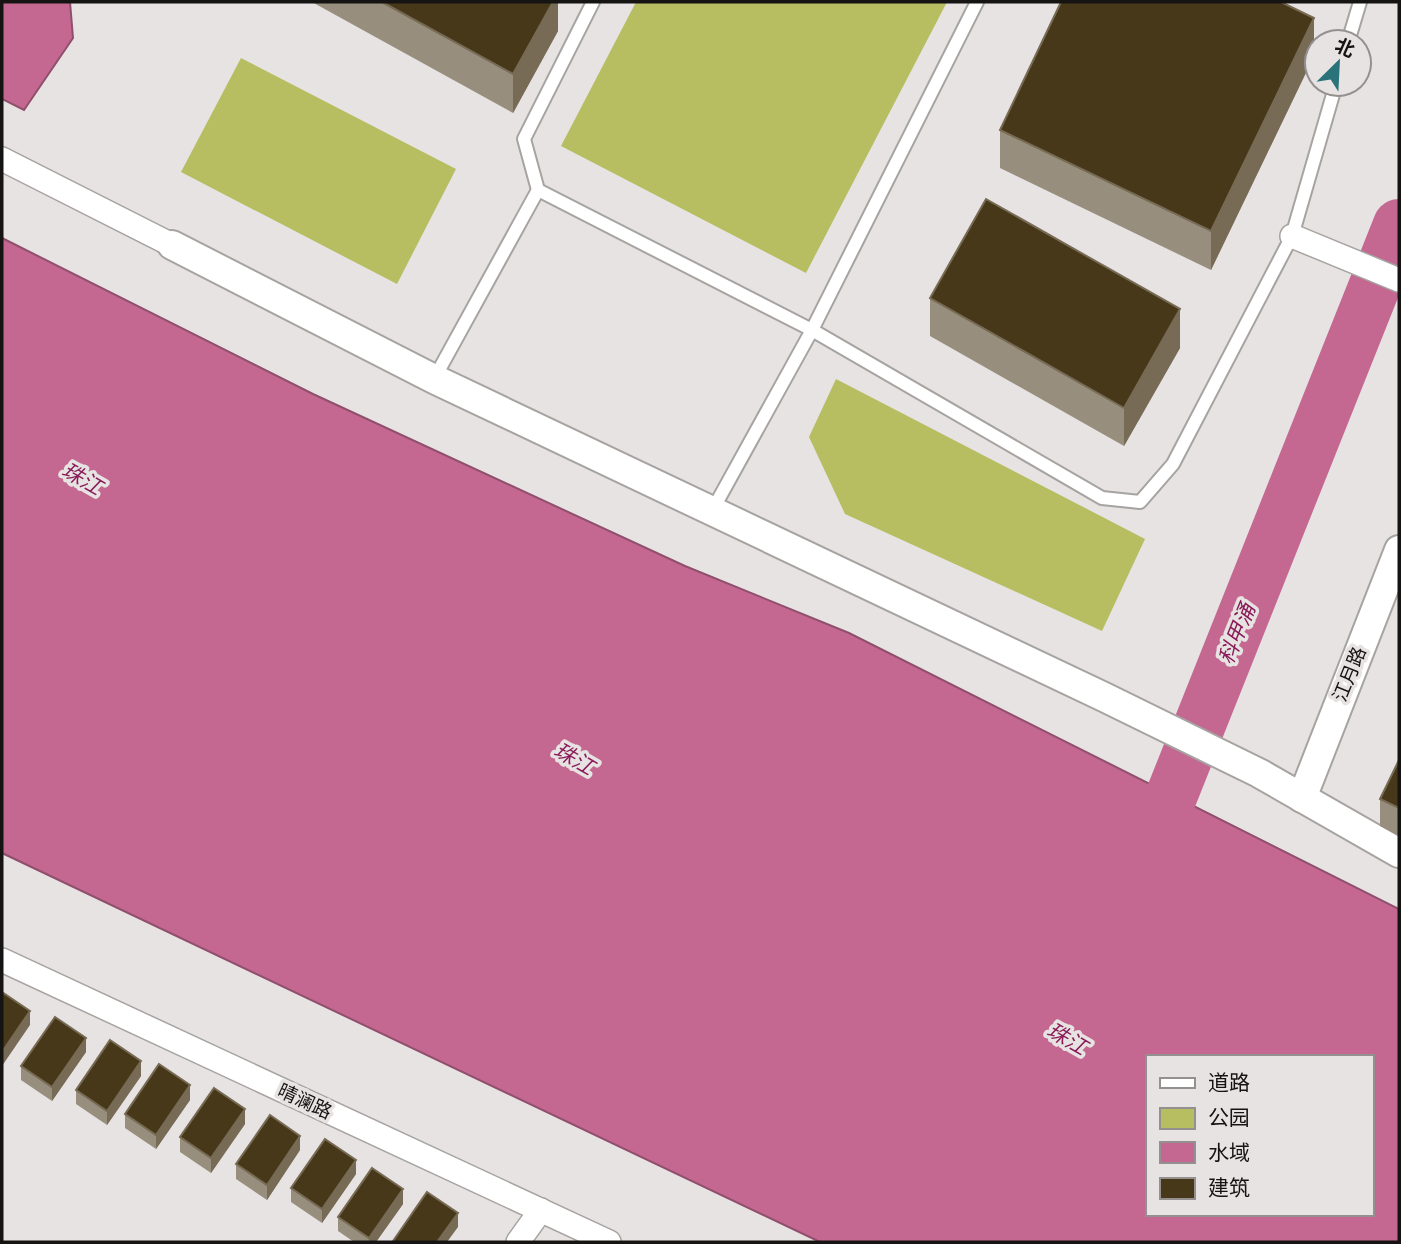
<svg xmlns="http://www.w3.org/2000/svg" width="1401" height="1244" font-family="'Source Serif 4','Noto Sans SC',serif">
<rect width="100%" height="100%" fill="#e7e3e2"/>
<!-- green -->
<g fill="#b6be61">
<path d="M636,2H947L806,273L561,146Z"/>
<path d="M241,58L456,169L397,284L181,172Z"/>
<path d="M836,379L1145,539L1102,631L845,514L809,437Z"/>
</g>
<!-- water -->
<g fill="#c46892" stroke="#904f6c" stroke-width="2" fill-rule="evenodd">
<path d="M2,2H70L73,38L24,110L2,99Z"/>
<path d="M2,238L313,394L685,566L849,633L1399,909V1242H820L2,853ZM1147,1057H1371V1214H1147Z"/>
</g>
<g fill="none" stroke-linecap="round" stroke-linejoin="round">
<!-- river -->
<path stroke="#c46892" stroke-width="52" d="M1145,862L1399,225"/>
<!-- service casing -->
<g stroke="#a6a3a1" stroke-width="16">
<g id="service">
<path d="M593,2L524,139L538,190L812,330L1102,498L1140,502L1173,464L1292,236L1336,84"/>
<path d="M1348,42L1360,2"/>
<path d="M434,379L538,190"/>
<path d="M712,511L812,330L977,2"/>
</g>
</g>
<!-- minor casing -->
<g stroke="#a6a3a1" stroke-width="26">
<g id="minor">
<path d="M2,159L172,245"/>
<path d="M1292,236L1399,280"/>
<path d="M2,960L609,1242"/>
<path d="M518,1242L541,1210"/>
</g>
</g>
<!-- tertiary casing -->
<g stroke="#a6a3a1" stroke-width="32">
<g id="tertiary">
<path d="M172,245L434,379L1104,697L1259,773L1399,853"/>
<path d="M1302,798L1399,550"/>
</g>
</g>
<!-- service -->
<use href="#service" stroke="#fff" stroke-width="12"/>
<!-- minor -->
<use href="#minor" stroke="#fff" stroke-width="23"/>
<!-- tertiary -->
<use href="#tertiary" stroke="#fff" stroke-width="28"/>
</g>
<!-- wall -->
<g fill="#978e7e">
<path d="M312,2H558V31L513,113Z"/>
<path d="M1314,56L1211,270L1000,168V130Z"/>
<path d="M930,298L1180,348L1124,446L930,336Z"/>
<path d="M1399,760V836L1380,826V799Z"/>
<path d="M86,1052L52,1101L21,1080V1066Z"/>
<path d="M141,1076L107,1125L76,1104V1090Z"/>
<path d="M190,1100L156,1149L125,1128V1114Z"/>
<path d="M245,1124L211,1173L180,1152V1137Z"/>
<path d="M300,1150L267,1200L236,1179V1164Z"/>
<path d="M356,1174L322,1223L291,1202V1188Z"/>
<path d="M403,1204L376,1242H354L338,1231V1217Z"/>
</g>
<!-- shaded-wall -->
<g fill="#776b55">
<path d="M553,2H558V31L513,113V74Z"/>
<path d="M1314,18V56L1211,270V231Z"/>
<path d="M1180,309V348L1124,446V408Z"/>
<path d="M30,1011V1025L2,1066V1052Z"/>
<path d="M86,1038V1052L52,1101V1087Z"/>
<path d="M141,1061V1076L107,1125V1111Z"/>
<path d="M190,1085V1100L156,1149V1135Z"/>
<path d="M245,1109V1124L211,1173V1158Z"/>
<path d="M300,1136V1150L267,1200V1185Z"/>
<path d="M356,1160V1174L322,1223V1209Z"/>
<path d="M403,1189V1204L376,1242H369V1238Z"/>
<path d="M458,1213V1227L447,1242H437Z"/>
</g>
<!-- building -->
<g fill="#473819" stroke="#776b55" stroke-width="2">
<path d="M382,2H553L513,74Z"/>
<path d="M1061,2H1281L1314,18L1211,231L1000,130Z"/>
<path d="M986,199L1180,309L1124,408L930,298Z"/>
<path d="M1399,760V808L1380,799Z"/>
<path d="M2,992L30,1011L2,1052Z"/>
<path d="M55,1017L86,1038L52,1087L21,1066Z"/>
<path d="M110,1040L141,1061L107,1111L76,1090Z"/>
<path d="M159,1064L190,1085L156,1135L125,1114Z"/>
<path d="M214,1088L245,1109L211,1158L180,1137Z"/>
<path d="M270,1115L300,1136L267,1185L236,1164Z"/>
<path d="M325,1139L356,1160L322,1209L291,1188Z"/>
<path d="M372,1168L403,1189L369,1238L338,1217Z"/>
<path d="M427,1192L458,1213L437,1242H395L393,1241Z"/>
</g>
<g text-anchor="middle" stroke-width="7" stroke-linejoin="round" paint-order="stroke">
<!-- street labels -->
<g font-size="19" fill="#151413" stroke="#e7e3e2">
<text transform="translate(1349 674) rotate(-68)" y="7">江月路</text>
<text transform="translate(305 1101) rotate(25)" y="7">晴澜路</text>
</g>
<!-- water labels -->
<g font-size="21" font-style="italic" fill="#8a1a58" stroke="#e7e3e2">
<text transform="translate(82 479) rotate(30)" y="7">珠江</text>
<text transform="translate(1237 634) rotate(-68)" y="7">科甲涌</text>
<text transform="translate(574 759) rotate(30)" y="7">珠江</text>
<text transform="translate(1067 1039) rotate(30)" y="7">珠江</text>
</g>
</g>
<!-- border -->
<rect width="1401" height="1244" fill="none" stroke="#151413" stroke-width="7"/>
<!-- legend -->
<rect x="1146" y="1055" width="228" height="161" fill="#e7e3e2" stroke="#93908f" stroke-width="2"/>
<rect x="1160" y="1078" width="35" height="10" fill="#ffffff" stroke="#93908f" stroke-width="2"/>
<text x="1208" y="1090" font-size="21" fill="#151413">道路</text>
<rect x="1160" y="1108" width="35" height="21" fill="#b6be61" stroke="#93908f" stroke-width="2"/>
<text x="1208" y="1125" font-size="21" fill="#151413">公园</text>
<rect x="1160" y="1142" width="35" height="21" fill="#c46892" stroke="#93908f" stroke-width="2"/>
<text x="1208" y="1160" font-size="21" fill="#151413">水域</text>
<rect x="1160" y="1178" width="35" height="21" fill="#473819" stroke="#93908f" stroke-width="2"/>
<text x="1208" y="1195" font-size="21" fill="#151413">建筑</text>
<!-- north arrow -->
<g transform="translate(1338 63) rotate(24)"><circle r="33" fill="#e7e3e2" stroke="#93908f" stroke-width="2"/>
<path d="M0-5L12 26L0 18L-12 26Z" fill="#2a737a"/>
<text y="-10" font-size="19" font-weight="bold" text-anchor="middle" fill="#151413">北</text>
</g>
</svg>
